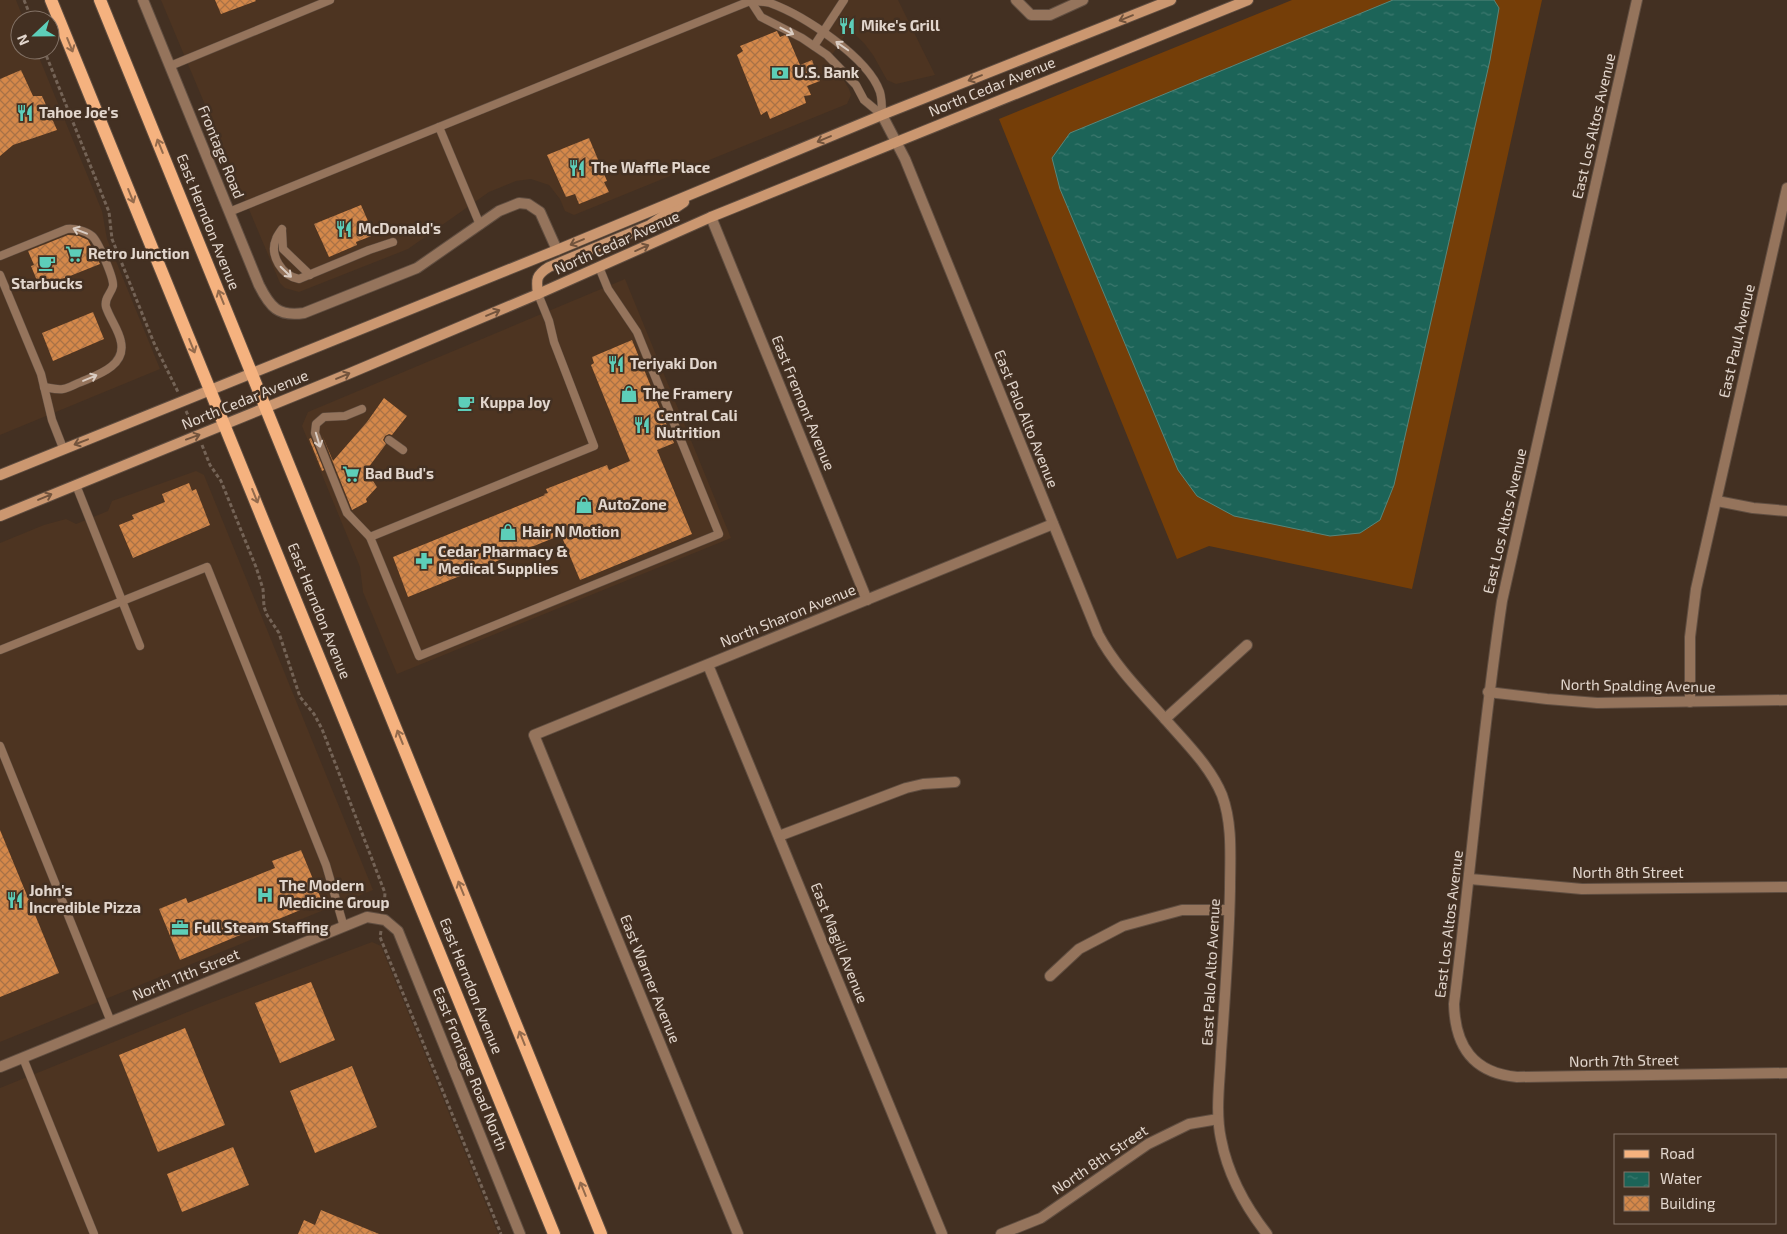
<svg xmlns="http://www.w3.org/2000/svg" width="1787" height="1234" font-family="'Exo 2',sans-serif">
<defs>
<pattern id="water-ripples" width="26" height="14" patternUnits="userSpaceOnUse" patternTransform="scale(1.25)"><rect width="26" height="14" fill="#1c6458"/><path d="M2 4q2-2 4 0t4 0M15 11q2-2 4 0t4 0" fill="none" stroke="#3d796f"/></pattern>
<pattern id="building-cross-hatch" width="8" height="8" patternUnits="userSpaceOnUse" patternTransform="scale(1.25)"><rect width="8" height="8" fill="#d4884a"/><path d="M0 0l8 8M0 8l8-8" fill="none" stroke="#a97246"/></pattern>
</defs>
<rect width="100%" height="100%" fill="#433022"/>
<!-- built -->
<g fill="#4d3421">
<path d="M0,0H16L24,20H20V50H36L102,211L107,239L160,369L0,435Z"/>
<path d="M161,0H898L935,75L896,84L887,80L873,55L864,43L849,29L828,61L840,74L849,89L851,95L847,104L574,215L565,211L560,199L549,185L531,179L516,181L489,192L408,249L299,292L285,288L280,283Z"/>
<path d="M625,279L731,538L397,674L363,592L360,567L302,426L308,412Z"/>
<path d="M196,471L204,475L373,890L0,1042V543L44,525L66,519L76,524L108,511L112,501Z"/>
<path d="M372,942L381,946L498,1234H0V1088L205,1005Z"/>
</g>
<!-- grass -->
<path fill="#753e08" d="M1292,0H1542L1412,589L1209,546L1177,559L999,119Z"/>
<!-- water -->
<path fill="url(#water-ripples)" stroke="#57867b" d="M1393,0H1494L1499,8L1490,60L1394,485L1380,520L1360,533L1330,536L1234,516L1197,496L1178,470L1060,189L1052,158L1070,133Z"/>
<!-- building -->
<g fill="url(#building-cross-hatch)">
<path d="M215,0H255L256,1L221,14Z"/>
<path d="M777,31L780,37L785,35L788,37L800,65L812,60L820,81L807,86L811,95L804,96L806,103L770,119L767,111L761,115L737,55L743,51L740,46Z"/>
<path d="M21,70L33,96H42L57,130L13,145L0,156V79Z"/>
<path d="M589,138L607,181L604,182L609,192L579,204L575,194L566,197L547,155Z"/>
<path d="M361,205L374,235L356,242L357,245L329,257L314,224Z"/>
<path d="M68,235L79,236L88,240L100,264L40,288L31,266L34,265L28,251Z"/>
<path d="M93,312L104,339L53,361L42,333Z"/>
<path d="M632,340L674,443L657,450L692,534L580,580L561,535L408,597L393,557L545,495L544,494L548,493L546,489L607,465L609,470L630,461L591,365L594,363L592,357Z"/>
<path d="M384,398L407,416L392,435L389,434L385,436L383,440L386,444L365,472L372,477L371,478L377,487L366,499L367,502L352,510L322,435L333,461L367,422Z"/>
<path d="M311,438L324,470L322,471L309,439Z"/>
<path d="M189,483L192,491L196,489L210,525L133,558L119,525L134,519L132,515L165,502L162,494Z"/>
<path d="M0,830L59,973L0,997Z"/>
<path d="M301,850L322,901L180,960L159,909L186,898L188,903L275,868L272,861Z"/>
<path d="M311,982L335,1040L280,1063L255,1003Z"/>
<path d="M185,1028L225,1125L158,1152L119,1055Z"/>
<path d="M352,1066L377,1127L315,1153L290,1091Z"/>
<path d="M233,1147L249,1185L182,1212L167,1174Z"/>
<path d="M321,1210L379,1234H298L304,1220L315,1225Z"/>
</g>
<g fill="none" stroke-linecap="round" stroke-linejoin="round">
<!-- lane casing -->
<g stroke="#604e41" stroke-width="9">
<g id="lane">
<path d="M750,0L761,17L802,38L827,55L856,85L864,100L882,115"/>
<path d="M814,46L844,0"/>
<path d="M170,66L330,0"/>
<path d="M439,127L480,225"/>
<path d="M229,212L750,1C756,2 764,1 770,3C803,15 868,57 880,92C882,99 882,108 882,115"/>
<path d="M282,229C280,232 277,236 276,239C269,255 282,276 299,279L369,250L393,242"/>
<path d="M282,231L283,249L310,275"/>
<path d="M0,256L67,229C75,228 86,231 92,236C98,241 114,278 113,286C111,294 104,298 106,307C110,319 119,330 121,342C126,366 97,375 81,382C75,384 69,388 63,389C57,390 50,388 44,387"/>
<path d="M0,275L41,374L52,420L63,448"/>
<path d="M538,294L549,321L554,342L594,446L370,537L419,656L719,534L637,332L608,289L599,267"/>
<path d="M362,409L345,416L324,417L316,424L315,433L347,513L370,537"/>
<path d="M389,440L403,450"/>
<path d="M76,485L140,646"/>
<path d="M0,650L207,567L326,865L344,927"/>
<path d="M0,746L111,1022"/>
<path d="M23,1058L94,1234"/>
</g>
</g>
<!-- street casing -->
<g stroke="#604e41" stroke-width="12">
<g id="street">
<path d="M143,0L259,285C270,307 278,317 304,313L417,268L499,211L519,203L528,204L540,212L557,250"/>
<path d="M1016,0L1031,15H1050L1083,0"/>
<path d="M1637,0L1502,601C1482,734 1471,869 1454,1004C1455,1046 1473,1073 1517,1077L1787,1073"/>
<path d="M882,115L905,159L1098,634C1115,666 1141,692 1165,719"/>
<path d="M711,217L867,600"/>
<path d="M1717,501L1753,508L1787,511"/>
<path d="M1247,645L1165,719C1186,743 1210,766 1222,795C1233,825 1230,858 1230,889C1229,944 1225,998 1221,1052C1220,1081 1215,1111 1221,1139C1228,1175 1245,1206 1267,1234"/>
<path d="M708,665L942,1234"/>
<path d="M1488,692L1547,699L1597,703L1787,700"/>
<path d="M1690,702V637L1696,589L1787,188"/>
<path d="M779,836L906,788L923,784L955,782"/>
<path d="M1470,879L1582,889L1787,887"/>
<path d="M1050,976L1079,949L1123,926L1182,910H1229"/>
<path d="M0,1067L367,917L385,920L398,931L520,1234"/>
<path d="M738,1234L534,735L1053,524"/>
<path d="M1001,1234L1041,1218L1148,1144L1189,1124L1218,1119"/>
</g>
</g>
<!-- secondary casing -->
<g stroke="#604e41" stroke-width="12">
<g id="secondary">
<path d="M538,294C536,279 536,275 549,267L650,225L684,202"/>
<path d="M0,475L557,250L882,115L1171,0"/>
<path d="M0,516L348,374L538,294L711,217L1248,0"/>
</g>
</g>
<!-- primary casing -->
<g stroke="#604e41" stroke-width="14">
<g id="primary">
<path d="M51,0L554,1234"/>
<path d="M100,0L601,1234"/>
</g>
</g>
<!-- path -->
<g stroke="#746356" stroke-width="3" stroke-dasharray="4 2.5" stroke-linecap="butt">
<path d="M24,0L32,20"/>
<path d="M44,50L109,212L112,239L154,343L178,392"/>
<path d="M186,411L193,426"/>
<path d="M202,445L210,465L221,481L256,567L263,589L264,607L267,615L279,633L300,697L314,714L322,729L385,893L384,907"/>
<path d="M381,931L380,937L501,1234"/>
</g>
<!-- lane -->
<use href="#lane" stroke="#95745c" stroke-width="8"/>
<!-- street -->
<use href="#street" stroke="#95745c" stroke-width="10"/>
<!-- secondary -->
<use href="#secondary" stroke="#cb9770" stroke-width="10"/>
<!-- primary -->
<use href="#primary" stroke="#f5b27f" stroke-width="12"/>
</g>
<!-- one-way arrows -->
<defs><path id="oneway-shaft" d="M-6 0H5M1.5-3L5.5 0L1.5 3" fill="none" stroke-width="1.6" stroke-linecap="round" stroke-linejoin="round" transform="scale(1.25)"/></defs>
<g stroke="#73543d">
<use href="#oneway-shaft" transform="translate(1126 18) rotate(158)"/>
<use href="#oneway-shaft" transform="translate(975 78) rotate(158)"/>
<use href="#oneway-shaft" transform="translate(824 139) rotate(157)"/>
<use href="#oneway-shaft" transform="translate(577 242) rotate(157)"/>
<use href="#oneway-shaft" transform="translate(642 248) rotate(-24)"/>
<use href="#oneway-shaft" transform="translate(493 313) rotate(-23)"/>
<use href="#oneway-shaft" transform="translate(343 376) rotate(-23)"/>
<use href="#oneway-shaft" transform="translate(193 437) rotate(-20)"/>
<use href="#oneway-shaft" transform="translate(81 442) rotate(159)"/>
<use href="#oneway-shaft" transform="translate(45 497) rotate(-23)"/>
</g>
<g stroke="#daccc2">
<use href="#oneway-shaft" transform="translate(787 31) rotate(27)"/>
<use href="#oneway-shaft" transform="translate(842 46) rotate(-145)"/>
<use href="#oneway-shaft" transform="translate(80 231) rotate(-159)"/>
<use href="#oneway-shaft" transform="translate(286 272) rotate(44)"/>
<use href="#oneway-shaft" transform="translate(90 378) rotate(-23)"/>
<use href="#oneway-shaft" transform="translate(318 440) rotate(73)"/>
</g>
<g stroke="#936a4c">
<use href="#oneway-shaft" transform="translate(70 45) rotate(68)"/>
<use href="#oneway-shaft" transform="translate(160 146) rotate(-112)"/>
<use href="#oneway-shaft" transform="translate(131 196) rotate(68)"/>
<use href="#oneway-shaft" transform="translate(221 297) rotate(-112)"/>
<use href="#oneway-shaft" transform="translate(192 346) rotate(68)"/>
<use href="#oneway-shaft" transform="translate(255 496) rotate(68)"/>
<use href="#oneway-shaft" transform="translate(400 737) rotate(-112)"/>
<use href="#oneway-shaft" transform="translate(461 888) rotate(-112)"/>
<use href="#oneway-shaft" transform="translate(522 1038) rotate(-112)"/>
<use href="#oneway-shaft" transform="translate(583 1189) rotate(-112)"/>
</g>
<!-- icons -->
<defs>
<g id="restaurant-bare" transform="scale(1.35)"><path d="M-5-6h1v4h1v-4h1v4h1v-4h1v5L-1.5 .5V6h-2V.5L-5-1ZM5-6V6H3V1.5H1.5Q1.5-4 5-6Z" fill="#5dceb9" stroke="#433022" stroke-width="2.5" paint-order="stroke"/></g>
<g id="bank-bare" transform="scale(1.35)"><path d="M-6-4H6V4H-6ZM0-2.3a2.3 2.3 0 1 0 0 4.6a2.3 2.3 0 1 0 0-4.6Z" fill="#5dceb9" stroke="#433022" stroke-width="2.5" paint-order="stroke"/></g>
<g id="supermarket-bare" transform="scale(1.35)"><path d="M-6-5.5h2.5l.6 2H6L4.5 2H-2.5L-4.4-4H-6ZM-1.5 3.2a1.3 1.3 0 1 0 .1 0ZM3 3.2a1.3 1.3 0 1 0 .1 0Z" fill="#5dceb9" stroke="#433022" stroke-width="2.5" paint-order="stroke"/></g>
<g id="cafe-bare" transform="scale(1.35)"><path d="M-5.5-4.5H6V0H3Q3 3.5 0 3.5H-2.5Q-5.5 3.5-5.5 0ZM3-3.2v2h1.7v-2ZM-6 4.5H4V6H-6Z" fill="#5dceb9" stroke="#433022" stroke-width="2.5" paint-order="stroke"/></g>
<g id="shop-bare" transform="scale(1.35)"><path d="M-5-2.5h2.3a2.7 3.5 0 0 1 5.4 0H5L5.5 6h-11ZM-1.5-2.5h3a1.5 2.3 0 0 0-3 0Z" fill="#5dceb9" stroke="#433022" stroke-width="2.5" paint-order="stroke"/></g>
<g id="pharmacy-bare" transform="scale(1.35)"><path d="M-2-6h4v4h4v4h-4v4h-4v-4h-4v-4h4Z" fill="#5dceb9" stroke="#433022" stroke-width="2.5" paint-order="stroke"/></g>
<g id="hospital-bare" transform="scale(1.35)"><path d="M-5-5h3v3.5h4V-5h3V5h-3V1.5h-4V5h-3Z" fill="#5dceb9" stroke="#433022" stroke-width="2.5" paint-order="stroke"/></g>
<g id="office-bare" transform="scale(1.35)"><path d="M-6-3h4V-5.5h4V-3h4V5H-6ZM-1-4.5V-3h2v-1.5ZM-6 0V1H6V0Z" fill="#5dceb9" stroke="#433022" stroke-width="2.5" paint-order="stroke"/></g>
</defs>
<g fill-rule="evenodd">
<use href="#restaurant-bare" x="847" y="26"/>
<use href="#bank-bare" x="780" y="73"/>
<use href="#restaurant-bare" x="25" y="113"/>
<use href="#restaurant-bare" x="577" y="168"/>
<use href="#restaurant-bare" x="344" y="229"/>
<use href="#supermarket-bare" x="74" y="254"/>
<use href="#cafe-bare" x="47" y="263"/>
<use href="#restaurant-bare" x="616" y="364"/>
<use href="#shop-bare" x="629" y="394"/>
<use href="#cafe-bare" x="466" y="403"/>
<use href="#restaurant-bare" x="642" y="425"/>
<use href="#supermarket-bare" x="351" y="474"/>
<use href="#shop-bare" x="584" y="505"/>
<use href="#shop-bare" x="508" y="532"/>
<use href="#pharmacy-bare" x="424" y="561"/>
<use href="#hospital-bare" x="265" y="895"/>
<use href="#restaurant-bare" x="15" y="900"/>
<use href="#office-bare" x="180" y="928"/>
</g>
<g text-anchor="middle" stroke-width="5" stroke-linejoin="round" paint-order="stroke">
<!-- poi labels -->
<g font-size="15" font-weight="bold" fill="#e2d6cd" stroke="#433022" text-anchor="start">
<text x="861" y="31">Mike's Grill</text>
<text x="794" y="78">U.S. Bank</text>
<text x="39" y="118">Tahoe Joe's</text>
<text x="591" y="173">The Waffle Place</text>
<text x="358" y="234">McDonald's</text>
<text x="88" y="259">Retro Junction</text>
<text x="47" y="289" text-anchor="middle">Starbucks</text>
<text x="630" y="369">Teriyaki Don</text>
<text x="643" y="399">The Framery</text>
<text x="480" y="408">Kuppa Joy</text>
<text x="656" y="421">Central Cali<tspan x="656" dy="17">Nutrition</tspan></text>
<text x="365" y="479">Bad Bud's</text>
<text x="598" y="510">AutoZone</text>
<text x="522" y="537">Hair N Motion</text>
<text x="438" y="557">Cedar Pharmacy &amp;<tspan x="438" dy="17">Medical Supplies</tspan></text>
<text x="279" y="891">The Modern<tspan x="279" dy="17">Medicine Group</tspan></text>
<text x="29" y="896">John's<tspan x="29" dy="17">Incredible Pizza</tspan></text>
<text x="194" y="933">Full Steam Staffing</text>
</g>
<!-- street labels -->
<g font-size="15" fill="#e2d6cd" stroke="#433022">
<text transform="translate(992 87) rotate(-22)" y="5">North Cedar Avenue</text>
<text transform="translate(1594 126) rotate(-77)" y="5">East Los Altos Avenue</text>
<text transform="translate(221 152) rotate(68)" y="5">Frontage Road</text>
<text transform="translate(208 222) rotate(68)" y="5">East Herndon Avenue</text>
<text transform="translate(617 243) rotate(-24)" y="5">North Cedar Avenue</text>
<text transform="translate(1737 341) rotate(-77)" y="5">East Paul Avenue</text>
<text transform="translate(245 400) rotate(-22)" y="5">North Cedar Avenue</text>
<text transform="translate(803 403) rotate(68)" y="5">East Fremont Avenue</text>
<text transform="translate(1026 419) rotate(68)" y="5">East Palo Alto Avenue</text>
<text transform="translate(1505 521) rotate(-77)" y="5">East Los Altos Avenue</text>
<text transform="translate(319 611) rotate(68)" y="5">East Herndon Avenue</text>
<text transform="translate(788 616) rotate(-22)" y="5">North Sharon Avenue</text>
<text transform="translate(1638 686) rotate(1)" y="5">North Spalding Avenue</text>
<text x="1628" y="878">North 8th Street</text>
<text transform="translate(1449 924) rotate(-83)" y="5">East Los Altos Avenue</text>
<text transform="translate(839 943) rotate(68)" y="5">East Magill Avenue</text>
<text transform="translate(1211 972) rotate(-87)" y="5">East Palo Alto Avenue</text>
<text transform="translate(186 975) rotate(-22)" y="5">North 11th Street</text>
<text transform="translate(650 979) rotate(68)" y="5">East Warner Avenue</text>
<text transform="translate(471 986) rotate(68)" y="5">East Herndon Avenue</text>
<text transform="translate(1624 1061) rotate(-1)" y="5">North 7th Street</text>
<text transform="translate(470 1069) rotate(68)" y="5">East Frontage Road North</text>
<text transform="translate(1100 1160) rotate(-34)" y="5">North 8th Street</text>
</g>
</g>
<!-- legend -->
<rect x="1614" y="1134" width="162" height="90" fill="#433022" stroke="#837266"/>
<rect x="1624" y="1150" width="25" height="8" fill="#f5b27f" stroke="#837266"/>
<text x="1660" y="1159" font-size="15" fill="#e2d6cd">Road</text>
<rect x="1624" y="1172" width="25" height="15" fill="url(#water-ripples)" stroke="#837266"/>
<text x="1660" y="1184" font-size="15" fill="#e2d6cd">Water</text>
<rect x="1624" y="1196" width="25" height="15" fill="url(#building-cross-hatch)" stroke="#837266"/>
<text x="1660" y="1209" font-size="15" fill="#e2d6cd">Building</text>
<!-- north arrow -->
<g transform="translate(35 35) rotate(248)"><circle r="24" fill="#433022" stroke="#837266"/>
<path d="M0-4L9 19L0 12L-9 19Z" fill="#5dceb9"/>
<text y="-8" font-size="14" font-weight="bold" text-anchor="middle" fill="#e2d6cd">N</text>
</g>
</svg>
